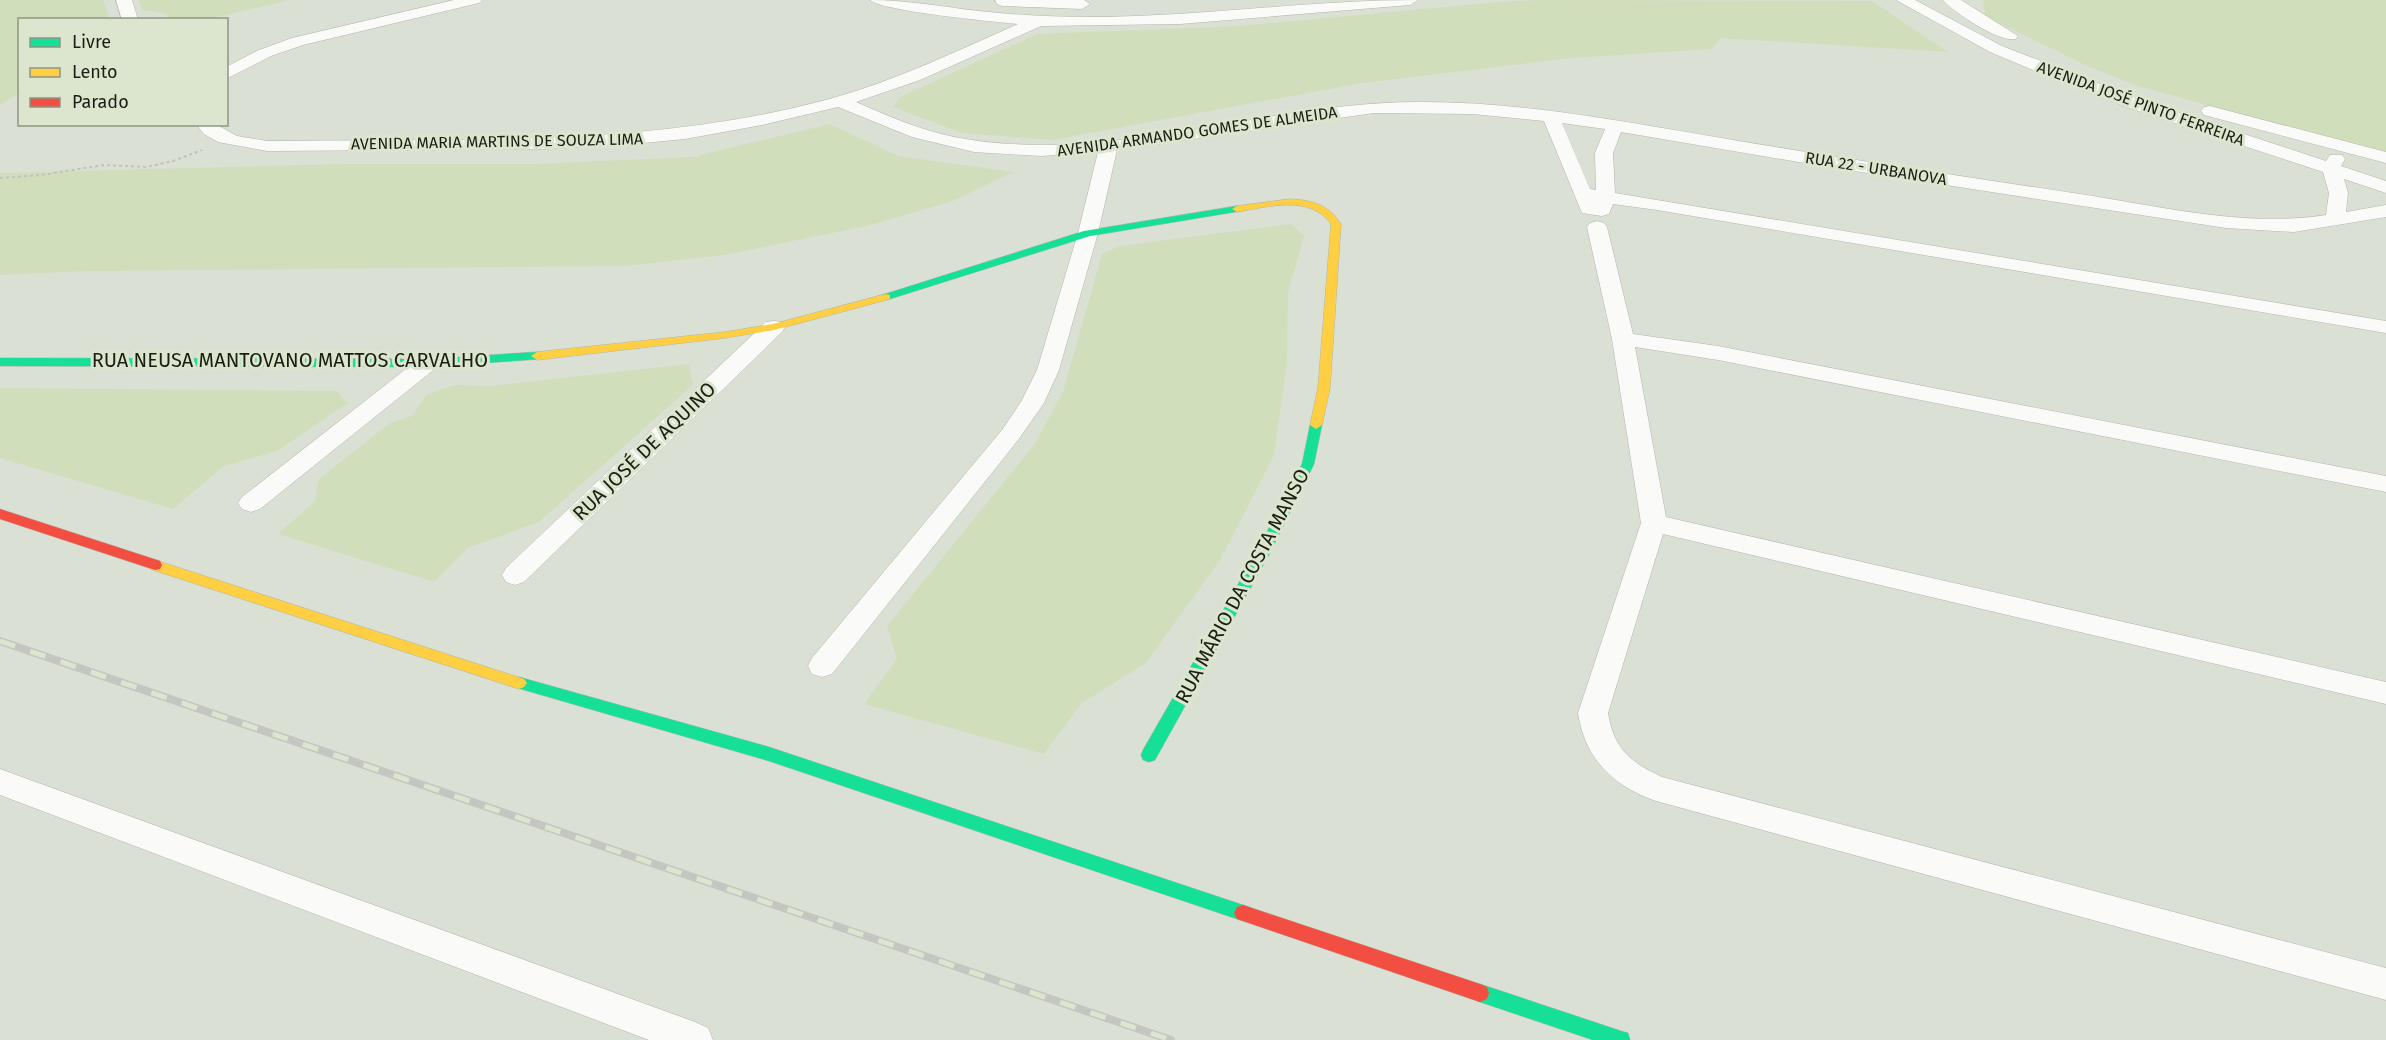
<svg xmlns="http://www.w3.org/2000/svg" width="2386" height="1040" font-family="'Fira Sans',sans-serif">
<rect width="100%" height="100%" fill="#dbe0d4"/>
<!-- green -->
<g fill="#d1debb">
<path d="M0,0H103L109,17L106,20H20L19,93L0,105Z"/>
<path d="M139,0H291L208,19L168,20L166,14L142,10Z"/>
<path d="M1540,0L1872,1L1948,52L1721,38L1711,49L1571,58L1362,83L1052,140L962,133L893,107L900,97L1037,34L1240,26L1499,2Z"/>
<path d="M1983,0H2386V155L2138,86L2087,66L1985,16Z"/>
<path d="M830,124L898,156L1013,172L953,201L871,225L724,255L625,266L86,271L0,275V173L344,164H535L692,157Z"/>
<path d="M1291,224L1304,236L1288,293L1287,364L1274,455L1220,560L1146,663L1082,703L1044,754L864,704L897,659L887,626L1034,445L1063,392L1102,254L1120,246Z"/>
<path d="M689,364L693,385L539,522L468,548L434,582L278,534L315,501L319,479L390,423L412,416L426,395L454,385L490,386Z"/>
<path d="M0,388L337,391L348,403L277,451L224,466L173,509L0,458Z"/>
</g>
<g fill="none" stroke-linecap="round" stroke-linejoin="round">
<!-- street casing -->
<g stroke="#b1b6ab" stroke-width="1">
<g id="street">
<path d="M116,0H132L138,20H122Z"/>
<path d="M454,0H482L479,3L303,45L271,56L226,79V67L259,50L292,38Z"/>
<path d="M870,0C907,0 943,7 979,11C1016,15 1052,17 1089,17C1199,17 1308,0 1418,0L1410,5L1180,24L1041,26L920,80L856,102C888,116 920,130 954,137C1108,167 1268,101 1422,102C1527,102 1630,123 1733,140C1846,159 1960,176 2073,193C2155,205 2243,228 2326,215L2329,193L2323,172L2132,109L2066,84L1990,52L1896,0H1915L2002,46L2144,101L2326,161L2330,155H2342L2345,159L2341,166L2386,181V193L2344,179L2348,193L2346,212L2386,205V217L2294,232L2226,228L1822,166L1621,132L1613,153L1615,193L2386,321V333L1657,210L1613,204L1609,214L1602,216L1582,213L1544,121L1473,114L1374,113L1117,150L1098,233L1059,370L1044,403L1018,440L832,674L822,677L812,674L808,666L812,658L1002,430L1021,402L1037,370L1078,233L1098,152L1041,156L974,152L912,137L838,107L762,125L685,139L633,144L542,149L267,151L218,142L204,134L196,124H215L237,136L267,141C456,138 648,149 833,98C897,80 957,51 1018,24C997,22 880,11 870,0ZM1562,123L1605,129L1595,153L1596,190L1590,189Z"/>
<path d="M995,0H1084L1090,4L1082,9L1002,6L997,4Z"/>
<path d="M1943,0H1961L2018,36L2016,39C2000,43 1954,13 1943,0Z"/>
<path d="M2210,106L2386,152V163L2204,115L2201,111L2204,107Z"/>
<path d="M1597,221L1604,223L1607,227L1633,334L1718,346L2386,476V492L1718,360L1635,347L1666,517L2386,682V704L1663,534L1608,713C1614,749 1630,762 1662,777L2386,968V1000L1656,801C1613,786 1585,759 1578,713L1641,523L1612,339L1587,227L1590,223Z"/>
<path d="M774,321L782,322L785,327L782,332L524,582L515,585L506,582L502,575L506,568L766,322Z"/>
<path d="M428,356L436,358L439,363L436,368L260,509L251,512L242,509L238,503L242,497L420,358Z"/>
<path d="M0,769L695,1022L708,1028L713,1040H649L0,795Z"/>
</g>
</g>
<!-- fast casing -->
<g stroke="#b1b6ab" stroke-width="1">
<g id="fast">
<path d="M1237,206L1242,209L1241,211L1090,236L890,299L886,300L880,297L882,295L1084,231Z"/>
<path d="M537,352L541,353L543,356L541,359L428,367L0,366V358L428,359Z"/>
<path d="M1316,421L1322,425L1314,464L1270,553L1155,760L1149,762L1143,760L1141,755L1143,750L1256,553L1302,464L1310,425Z"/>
<path d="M519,677L769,747L1249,907L1252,913L1249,919L1243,921L769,761L514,687L511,683L514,679Z"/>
<path d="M1480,984L1621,1031L1628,1033L1630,1040H1593L1480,1002L1473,999L1471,993L1473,987Z"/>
</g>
</g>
<!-- slow casing -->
<g stroke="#b1b6ab" stroke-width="1">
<g id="slow">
<path d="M1291,199C1315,201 1327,204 1341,224L1330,388L1322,425L1316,429L1310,425L1318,388L1331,224C1310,194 1267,207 1237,212L1232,209L1237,206Z"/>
<path d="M886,294L890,295V299L774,330L725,338L537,360L531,356L537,352L725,332L773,324Z"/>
<path d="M155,560L524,679L527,683L524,687L519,689L150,569L148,565L150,561Z"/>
</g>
</g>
<!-- jam casing -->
<g stroke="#b1b6ab" stroke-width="1">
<g id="jam">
<path d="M0,509L160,561L162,565L160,569L155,570L0,519Z"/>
<path d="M1243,905L1480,984L1487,987L1489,993L1487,999L1480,1002L1243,921L1237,919L1234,913L1237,907Z"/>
</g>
</g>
<!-- path -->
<path stroke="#c0c2bd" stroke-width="2" stroke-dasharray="3 3" stroke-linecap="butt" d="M0,178L41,175L104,165L147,167L173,161L202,150"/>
<!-- street -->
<use href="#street" fill="#fafaf9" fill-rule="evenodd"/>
<!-- fast -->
<use href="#fast" fill="#16e098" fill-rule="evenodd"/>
<!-- slow -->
<use href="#slow" fill="#ffcf43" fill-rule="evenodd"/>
<!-- jam -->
<use href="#jam" fill="#f24e42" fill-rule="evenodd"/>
<!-- rail casing -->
<g stroke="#c4c6c2" stroke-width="8">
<path id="rail" d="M0,641L1171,1040"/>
</g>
<!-- rail -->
<use href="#rail" stroke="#dce6ce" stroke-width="5" stroke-dasharray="16" stroke-linecap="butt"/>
</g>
<g text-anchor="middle" stroke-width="6" stroke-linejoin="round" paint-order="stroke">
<!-- far-street labels -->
<g font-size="16" fill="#1a1e15" stroke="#dce6ce">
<text transform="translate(2141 103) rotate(20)" y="6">AVENIDA JOSÉ PINTO FERREIRA</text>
<text transform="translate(1197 131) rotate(-8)" y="6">AVENIDA ARMANDO GOMES DE ALMEIDA</text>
<text transform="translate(497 141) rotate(-1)" y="6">AVENIDA MARIA MARTINS DE SOUZA LIMA</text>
<text transform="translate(1876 168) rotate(9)" y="6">RUA 22 - URBANOVA</text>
</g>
<!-- street labels -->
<g font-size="20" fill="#1a1e15" stroke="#dce6ce">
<text x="290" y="367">RUA NEUSA MANTOVANO MATTOS CARVALHO</text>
<text transform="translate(644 451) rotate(-44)" y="7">RUA JOSÉ DE AQUINO</text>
<text transform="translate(1242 586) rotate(-62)" y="7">RUA MÁRIO DA COSTA MANSO</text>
</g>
</g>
<!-- legend -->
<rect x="18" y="18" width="210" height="108" fill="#dce6ce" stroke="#8e9684" stroke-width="1.5"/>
<rect x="30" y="38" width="30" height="9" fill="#16e098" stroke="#8e9684" stroke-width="1.5"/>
<text x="72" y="48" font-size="18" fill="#1a1e15">Livre</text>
<rect x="30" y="68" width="30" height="9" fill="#ffcf43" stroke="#8e9684" stroke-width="1.5"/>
<text x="72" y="78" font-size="18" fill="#1a1e15">Lento</text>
<rect x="30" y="98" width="30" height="9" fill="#f24e42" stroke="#8e9684" stroke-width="1.5"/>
<text x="72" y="108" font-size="18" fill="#1a1e15">Parado</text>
</svg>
